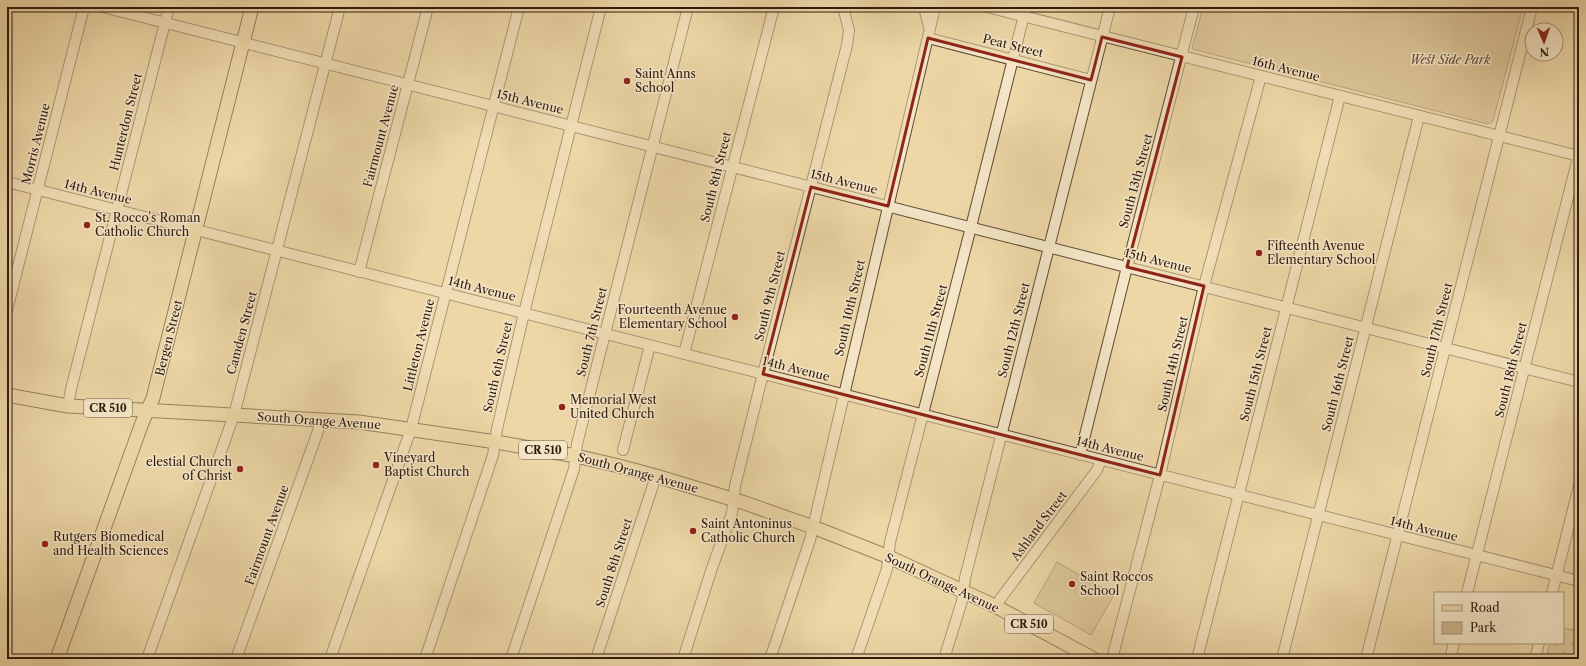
<svg xmlns="http://www.w3.org/2000/svg" width="1586" height="666" font-family="'Libre Caslon Text',serif">
<defs>
<pattern id="cemetery-stones" width="16" height="16" patternUnits="userSpaceOnUse"><rect width="16" height="16" fill="#cdb78d"/><path d="M2 7V4a2 2 0 0 1 4 0v3zM10 15v-3a2 2 0 0 1 4 0v3z" fill="#b09d78"/></pattern>
</defs>
<rect width="100%" height="100%" fill="#edd7a7"/>
<filter id="stains"><feTurbulence type="fractalNoise" baseFrequency=".005" numOctaves="4"/><feColorMatrix values="0 0 0 0 .2 0 0 0 0 .09 0 0 0 0 .02 0 0 0 .5 -.17"/></filter>
<radialGradient id="worn" r=".72"><stop offset=".6" stop-color="#630" stop-opacity="0"/><stop offset="1" stop-color="#630" stop-opacity=".3"/></radialGradient>
<!-- cemetery -->
<path fill="url(#cemetery-stones)" stroke="#7e684e" d="M1563,628L1579,631V659H1545L1550,643H1563Z"/>
<!-- green -->
<g fill="#cdb78d" stroke="#7e684e">
<path d="M1203,7H1523L1493,121L1488,124L1192,49Z"/>
<path d="M1057,562L1114,595L1091,635L1034,603Z"/>
</g>
<g fill="none" stroke-linecap="round" stroke-linejoin="round">
<!-- minor casing -->
<g stroke="#5f4934" stroke-width="12">
<g id="minor">
<path d="M103,7L1579,382"/>
<path d="M924,7L929,27"/>
<path d="M987,7L1579,156"/>
<path d="M928,38L1091,80"/>
<path d="M7,182L1579,581"/>
<path d="M359,272L428,7"/>
<path d="M7,310L84,7"/>
<path d="M684,354L774,7"/>
<path d="M68,406L71,389L169,7"/>
<path d="M623,450L650,345"/>
<path d="M1080,455L1127,267L1194,7"/>
<path d="M1467,593L1579,154"/>
<path d="M1552,593L1579,486"/>
<path d="M995,606L1097,470L1101,460"/>
<path d="M147,659L234,415L340,7"/>
<path d="M236,659L318,431L321,419"/>
<path d="M330,659L411,429L519,7"/>
<path d="M425,659L493,455L497,429L524,313L601,7"/>
<path d="M511,659L574,469L577,444L688,7"/>
<path d="M596,659L656,476"/>
<path d="M683,659L712,568L732,513L735,486L763,374L847,45L849,30L843,7"/>
<path d="M770,659L810,540L935,7"/>
<path d="M856,659L887,569L890,542L971,227L1026,7"/>
<path d="M944,659L962,601L965,578L1110,7"/>
<path d="M1112,659L1160,475L1204,286L1261,76"/>
<path d="M1197,659L1340,96"/>
<path d="M1282,659L1419,116"/>
<path d="M1366,659L1532,7"/>
<path d="M1450,659L1454,643"/>
<path d="M1535,659L1539,643"/>
</g>
</g>
<!-- major casing -->
<g stroke="#301a0e" stroke-width="15">
<g id="major">
<path d="M7,395L68,406L359,422L496,442L576,456L619,466L656,476L745,503L813,527L889,557L995,606L1094,659"/>
<path d="M57,659L142,423L153,398L252,7"/>
</g>
</g>
<!-- minor -->
<use href="#minor" stroke="#f3e5c6" stroke-width="10"/>
<!-- major -->
<use href="#major" stroke="#edd7a7" stroke-width="13"/>
</g>
<!-- marked area -->
<path d="M0 0H1586V666H0ZM1102,37L1182,57L1127,267L1204,286L1160,475L763,374L811,187L888,206L928,38L1091,80Z" fill="#edd7a7" fill-opacity=".55" fill-rule="evenodd"/>
<path fill="none" stroke="#8f2418" stroke-width="3" stroke-linejoin="round" d="M1102,37L1182,57L1127,267L1204,286L1160,475L763,374L811,187L888,206L928,38L1091,80Z"/>
<!-- markers -->
<g fill="#8f2418" stroke="#f3e5c6" stroke-width="1.5">
<circle cx="627" cy="81" r="4"/>
<circle cx="87" cy="225" r="4"/>
<circle cx="1259" cy="253" r="4"/>
<circle cx="735" cy="317" r="4"/>
<circle cx="562" cy="407" r="4"/>
<circle cx="376" cy="465" r="4"/>
<circle cx="240" cy="469" r="4"/>
<circle cx="693" cy="531" r="4"/>
<circle cx="45" cy="544" r="4"/>
<circle cx="1072" cy="584" r="4"/>
</g>
<g text-anchor="middle" stroke-width="3" stroke-linejoin="round" paint-order="stroke">
<!-- shield labels -->
<g fill="#f3e5c6" stroke="#6a5745" stroke-width="1">
<rect x="84" y="399" width="48" height="18" rx="3"/>
<rect x="519" y="441" width="48" height="18" rx="3"/>
<rect x="1005" y="615" width="48" height="18" rx="3"/>
</g>
<g font-size="11" font-weight="bold" fill="#301a0e">
<text x="108" y="412">CR 510</text>
<text x="543" y="454">CR 510</text>
<text x="1029" y="628">CR 510</text>
</g>
<!-- street labels -->
<g font-size="12" fill="#301a0e" stroke="#f3e5c6">
<text transform="translate(1013 46) rotate(14)" y="4">Peat Street</text>
<text transform="translate(1286 69) rotate(14)" y="4">16th Avenue</text>
<text transform="translate(530 102) rotate(14)" y="4">15th Avenue</text>
<text transform="translate(126 122) rotate(-76)" y="4">Hunterdon Street</text>
<text transform="translate(381 136) rotate(-75)" y="4">Fairmount Avenue</text>
<text transform="translate(36 144) rotate(-76)" y="4">Morris Avenue</text>
<text transform="translate(716 177) rotate(-76)" y="4">South 8th Street</text>
<text transform="translate(1136 181) rotate(-75)" y="4">South 13th Street</text>
<text transform="translate(844 182) rotate(14)" y="4">15th Avenue</text>
<text transform="translate(98 192) rotate(14)" y="4">14th Avenue</text>
<text transform="translate(1158 261) rotate(14)" y="4">15th Avenue</text>
<text transform="translate(482 289) rotate(14)" y="4">14th Avenue</text>
<text transform="translate(770 296) rotate(-76)" y="4">South 9th Street</text>
<text transform="translate(850 308) rotate(-77)" y="4">South 10th Street</text>
<text transform="translate(1014 330) rotate(-76)" y="4">South 12th Street</text>
<text transform="translate(1437 330) rotate(-76)" y="4">South 17th Street</text>
<text transform="translate(931 331) rotate(-75)" y="4">South 11th Street</text>
<text transform="translate(592 332) rotate(-76)" y="4">South 7th Street</text>
<text transform="translate(242 333) rotate(-75)" y="4">Camden Street</text>
<text transform="translate(169 338) rotate(-76)" y="4">Bergen Street</text>
<text transform="translate(419 345) rotate(-76)" y="4">Littleton Avenue</text>
<text transform="translate(1173 364) rotate(-77)" y="4">South 14th Street</text>
<text transform="translate(498 367) rotate(-77)" y="4">South 6th Street</text>
<text transform="translate(796 369) rotate(14)" y="4">14th Avenue</text>
<text transform="translate(1511 370) rotate(-76)" y="4">South 18th Street</text>
<text transform="translate(1256 374) rotate(-76)" y="4">South 15th Street</text>
<text transform="translate(1338 384) rotate(-76)" y="4">South 16th Street</text>
<text transform="translate(319 421) rotate(4)" y="4">South Orange Avenue</text>
<text transform="translate(1110 449) rotate(14)" y="4">14th Avenue</text>
<text transform="translate(638 473) rotate(15)" y="4">South Orange Avenue</text>
<text transform="translate(1039 526) rotate(-53)" y="4">Ashland Street</text>
<text transform="translate(1424 529) rotate(14)" y="4">14th Avenue</text>
<text transform="translate(267 535) rotate(-70)" y="4">Fairmount Avenue</text>
<text transform="translate(614 563) rotate(-72)" y="4">South 8th Street</text>
<text transform="translate(942 583) rotate(25)" y="4">South Orange Avenue</text>
</g>
<!-- park labels -->
<g font-size="12" font-style="italic" fill="#5f4934" stroke="#f3e5c6">
<text x="1450" y="64">West Side Park</text>
</g>
<!-- poi labels -->
<g font-size="12" fill="#301a0e" stroke="#f3e5c6" text-anchor="start">
<text x="635" y="78">Saint Anns<tspan x="635" dy="14">School</tspan></text>
<text x="95" y="222">St. Rocco's Roman<tspan x="95" dy="14">Catholic Church</tspan></text>
<text x="1267" y="250">Fifteenth Avenue<tspan x="1267" dy="14">Elementary School</tspan></text>
<text x="727" y="314" text-anchor="end">Fourteenth Avenue<tspan x="727" dy="14">Elementary School</tspan></text>
<text x="570" y="404">Memorial West<tspan x="570" dy="14">United Church</tspan></text>
<text x="384" y="462">Vineyard<tspan x="384" dy="14">Baptist Church</tspan></text>
<text x="232" y="466" text-anchor="end">elestial Church<tspan x="232" dy="14">of Christ</tspan></text>
<text x="701" y="528">Saint Antoninus<tspan x="701" dy="14">Catholic Church</tspan></text>
<text x="53" y="541">Rutgers Biomedical<tspan x="53" dy="14">and Health Sciences</tspan></text>
<text x="1080" y="581">Saint Roccos<tspan x="1080" dy="14">School</tspan></text>
</g>
</g>
<!-- margin -->
<rect width="1586" height="666" fill="none" stroke="#edd7a7" stroke-width="24"/>
<rect x="8" y="8" width="1570" height="650" fill="none" stroke="#301a0e" stroke-width="2"/>
<rect x="12" y="12" width="1562" height="642" fill="none" stroke="#301a0e"/>
<!-- legend -->
<rect x="1434" y="592" width="130" height="52" fill="#f3e5c6" stroke="#a5947c"/>
<rect x="1442" y="605" width="20" height="6" fill="#edd7a7" stroke="#a5947c"/>
<text x="1470" y="612" font-size="12" fill="#301a0e">Road</text>
<rect x="1442" y="622" width="20" height="12" fill="#cdb78d" stroke="#a5947c"/>
<text x="1470" y="632" font-size="12" fill="#301a0e">Park</text>
<!-- north arrow -->
<g transform="translate(1544 42) rotate(178)"><circle r="19" fill="#f3e5c6" stroke="#a5947c"/>
<path d="M0-3L7 15L0 10L-7 15Z" fill="#8f2418"/>
<text y="-6" font-size="11" font-weight="bold" text-anchor="middle" fill="#301a0e">N</text>
</g>
<rect width="100%" height="100%" filter="url(#stains)"/>
<rect width="100%" height="100%" fill="url(#worn)"/>
</svg>
